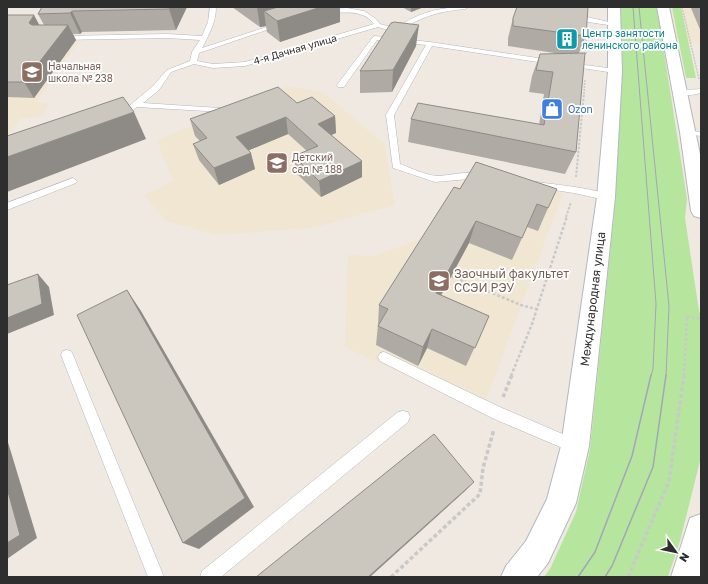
<svg xmlns="http://www.w3.org/2000/svg" width="708" height="584" font-family="'Golos Text',sans-serif">
<rect width="100%" height="100%" fill="#efe9e1"/>
<!-- education -->
<g fill="#f0e6d1">
<path d="M669,7H701V45L676,39Z"/>
<path d="M7,25L25,42L79,41L36,102L50,103L42,116L19,119L12,131L7,136Z"/>
<path d="M289,86L323,92L384,144L395,205L312,228L217,235L166,221L144,195L173,181L157,140Z"/>
<path d="M471,182L563,193L482,411L345,347L348,255L374,256L424,238L458,184Z"/>
</g>
<!-- green -->
<g fill="#b6e59e">
<path d="M620,7H657L687,199L685,218L699,311L701,314V457L680,541L668,577H544L550,569L576,512L590,449L615,204L622,77Z"/>
<path d="M672,7H681L696,78H686Z"/>
</g>
<g fill="none" stroke-linecap="round" stroke-linejoin="round">
<!-- lane casing -->
<g stroke="#b4b7c1" stroke-width="1">
<g id="lane">
<path d="M210,7H216C216,23 209,34 202,48L279,23L284,24L199,53L197,61L213,64L245,62L374,24C361,7 342,15 324,12L323,11L326,9L347,8L364,11L375,18L380,24L396,28C420,12 439,7 468,7L465,9C441,11 422,16 401,30L405,32L402,34L378,27L245,66L213,68L194,64L171,72L159,90L143,103L220,108L224,110L223,112L137,107L120,120H117V116L153,86L167,70L190,61L192,52L200,40L167,38L60,40L57,38L60,36L167,34L202,36L208,22Z"/>
<path d="M573,7H579L578,15L618,24L615,26L588,22L573,17Z"/>
<path d="M375,36L430,42L551,60L554,62L551,64L432,46L394,115L400,164C411,168 425,175 437,176C448,176 478,168 486,177L482,180L469,179L435,182L393,168L386,115L426,45L377,40L344,87H338L337,85L373,37Z"/>
<path d="M570,63L615,69L618,71L615,73L568,66V64Z"/>
<path d="M701,89V93C693,95 682,97 675,92C680,89 694,90 701,89Z"/>
<path d="M685,130L701,132V136L685,134Z"/>
<path d="M73,178L77,181L76,183L7,210V203Z"/>
<path d="M537,182C549,184 605,189 611,197L606,200L574,193L534,187L532,185L534,183Z"/>
<path d="M67,350L71,351L73,355L164,577H148L61,355L63,351Z"/>
<path d="M384,352L502,408L579,441L581,446L579,451L574,453L492,418L380,361L378,357L380,353Z"/>
<path d="M403,411L408,412L410,417L408,422L221,577H200L202,571L398,412Z"/>
</g>
</g>
<!-- street casing -->
<g stroke="#b4b7c1" stroke-width="2">
<path id="street" d="M608,7H620L622,71L615,197L589,446L576,503L548,563L537,577H501L506,566L526,541L547,499L561,446L597,197L608,71Z"/>
</g>
<!-- secondary casing -->
<g stroke="#b4b7c1" stroke-width="2">
<g id="secondary">
<path d="M657,7H669L701,159V218L694,216L691,211L680,132Z"/>
<path d="M701,514V577H671L690,518Z"/>
</g>
</g>
<!-- path-far3 -->
<g stroke="#c9c9c9" stroke-width="1.5" stroke-dasharray="2 1" stroke-linecap="butt">
<path d="M682,7L699,79"/>
<path d="M586,54L587,33"/>
<path d="M584,94L585,79"/>
</g>
<!-- path-far2 -->
<g stroke="#c9c9c9" stroke-width="2" stroke-dasharray="2.5 1.5" stroke-linecap="butt">
<path d="M576,177L584,93"/>
<path d="M566,217L571,202"/>
</g>
<!-- path-far1 -->
<g stroke="#c9c9c9" stroke-width="2.5" stroke-dasharray="3 2" stroke-linecap="butt">
<path d="M451,276L521,305L536,309"/>
<path d="M511,376L532,324L567,216"/>
<path d="M684,376L687,316L701,319"/>
</g>
<!-- path -->
<g stroke="#c9c9c9" stroke-width="3.5" stroke-dasharray="4 2.5" stroke-linecap="butt">
<path d="M503,397L512,375"/>
<path d="M391,577L480,494L483,468L494,429"/>
<path d="M628,577L669,481L684,375"/>
</g>
<!-- lane -->
<use href="#lane" fill="#fff" fill-rule="evenodd"/>
<!-- street -->
<use href="#street" fill="#fff" fill-rule="evenodd"/>
<!-- secondary -->
<use href="#secondary" fill="#fff" fill-rule="evenodd"/>
<!-- tram-far1 -->
<g stroke="#a3a6b8" stroke-width="1">
<path d="M633,7L656,304L653,369L651,376"/>
<path d="M639,7L669,306L666,376"/>
</g>
<!-- tram -->
<g stroke="#a3a6b8" stroke-width="1.5">
<path d="M578,577L595,552L632,456L651,375"/>
<path d="M605,577L612,566L653,467L666,375"/>
</g>
</g>
<!-- wall -->
<g fill="#afaba4">
<path d="M42,7H187L176,30L82,32L80,34H73L76,40L34,98L7,97V15L40,25H44L38,14Z"/>
<path d="M232,7H340V22L280,42L267,32L266,26L260,27Z"/>
<path d="M402,7H424L411,12Z"/>
<path d="M692,7H701V32L691,8Z"/>
<path d="M513,18L586,36L579,53L576,152L565,174L408,142L411,119L539,125L544,94L529,92L532,76L540,54H561L508,46V38Z"/>
<path d="M416,46L392,92L360,93V71Z"/>
<path d="M297,103L335,116L336,133L331,135L362,161V177L321,197L296,173L294,156L307,151L288,134L249,150L255,169L219,185L199,160L193,144L200,141L195,136L190,119Z"/>
<path d="M476,162L548,208L538,231L527,227L512,260L469,243L441,295L489,316L466,366L427,348L418,366L376,345L378,325L379,305L460,189Z"/>
</g>
<!-- shaded-wall -->
<g fill="#8e8b86">
<path d="M171,7H187L176,30L169,9Z"/>
<path d="M257,7H340V22L280,42L277,21L264,11L266,26L260,27Z"/>
<path d="M411,7H424L411,12Z"/>
<path d="M72,11L82,32L80,34L70,13Z"/>
<path d="M34,15L42,30L38,38L29,23Z"/>
<path d="M68,25L76,40L34,98L24,82Z"/>
<path d="M419,25L416,46L392,92L393,70Z"/>
<path d="M134,112L146,139L7,192V157Z"/>
<path d="M335,116L336,133L319,140L318,124Z"/>
<path d="M286,117L288,134L240,154L236,137Z"/>
<path d="M251,153L255,169L219,185L214,168Z"/>
<path d="M362,161V177L321,197L319,181Z"/>
<path d="M476,221L469,243L431,314L436,293Z"/>
<path d="M38,274L49,287L54,315L7,334V318Z"/>
<path d="M127,290L141,311L254,507L199,549L183,543Z"/>
<path d="M432,329L427,348L418,366L423,347Z"/>
<path d="M7,439L37,538L7,559Z"/>
<path d="M474,482L464,492L370,577H368Z"/>
</g>
<!-- building -->
<g fill="#cbc7bf" stroke="#8e8b86">
<path d="M42,7H171L169,9L72,11L70,13L38,14Z"/>
<path d="M278,7H321L277,21L264,11Z"/>
<path d="M517,7H588L586,36L513,26V18Z"/>
<path d="M7,15H34L29,23L32,25H68L24,82H7Z"/>
<path d="M394,22L419,25L393,70L360,71L391,23Z"/>
<path d="M585,53L576,152L411,119L418,103L544,125L553,72L536,70L540,54Z"/>
<path d="M278,87L297,103L312,97L335,116L318,124L362,161L319,181L294,156L318,146L286,117L236,137L251,153L214,168L193,144L207,138L190,119Z"/>
<path d="M123,97L134,112L7,157V136Z"/>
<path d="M476,162L557,189L548,208L537,204L522,238L476,221L436,293L489,316L475,348L432,329L423,347L378,326L388,309L379,305L454,187L460,189Z"/>
<path d="M38,274L42,304L7,318V285Z"/>
<path d="M127,290L245,498L183,543L77,315Z"/>
<path d="M434,434L474,482L368,577H256Z"/>
<path d="M7,488L20,535L7,543Z"/>
</g>
<!-- icons -->
<defs>
<g id="building-square" transform="scale(1.15)"><rect x="-9" y="-9" width="18" height="18" rx="4" fill="#0f9aa8" stroke="#fff"/><path d="M-4-6H4V6H1V3H-1V6H-4ZM-2.5-4.3h1.7v1.8h-1.7ZM.8-4.3h1.7v1.8H.8ZM-2.5-1h1.7V.8h-1.7ZM.8-1h1.7V.8H.8Z" fill="#fff"/></g>
<g id="school-square" transform="scale(1.15)"><rect x="-9" y="-9" width="18" height="18" rx="4" fill="#8d6e63" stroke="#fff"/><path d="M0-5L7-2L0 1L-7-2ZM-4 1L0 2.5L4 1V4Q0 6-4 4Z" fill="#fff"/></g>
<g id="shop-square" transform="scale(1.15)"><rect x="-9" y="-9" width="18" height="18" rx="4" fill="#3f7fe0" stroke="#fff"/><path d="M-5-2.5h2.3a2.7 3.5 0 0 1 5.4 0H5L5.5 6h-11ZM-1.5-2.5h3a1.5 2.3 0 0 0-3 0Z" fill="#fff"/></g>
<g id="university-square" transform="scale(1.15)"><rect x="-9" y="-9" width="18" height="18" rx="4" fill="#8d6e63" stroke="#fff"/><path d="M0-5L7-2L0 1L-7-2ZM-4 1L0 2.5L4 1V4Q0 6-4 4Z" fill="#fff"/></g>
</defs>
<g fill-rule="evenodd">
<use href="#building-square" x="567" y="39"/>
<use href="#school-square" x="32" y="72"/>
<use href="#shop-square" x="552" y="109"/>
<use href="#school-square" x="277" y="163"/>
<use href="#university-square" x="439" y="281"/>
</g>
<g text-anchor="middle" stroke-width="3.5" stroke-linejoin="round" paint-order="stroke">
<!-- far-culture labels -->
<g font-size="10" fill="#0d838f" stroke="#fff" text-anchor="start">
<text x="582" y="37">Центр занятости<tspan x="582" dy="12">ленинского района</tspan></text>
</g>
<!-- far-street labels -->
<g font-size="10" fill="#2e2e2e" stroke="#fff">
<text transform="translate(295 49) rotate(-16)" y="4">4-я Дачная улица</text>
</g>
<!-- far-education labels -->
<g font-size="10" fill="#785e54" stroke="#fff" text-anchor="start">
<text x="48" y="70">Начальная<tspan x="48" dy="12">школа № 238</tspan></text>
<text x="292" y="161">Детский<tspan x="292" dy="12">сад № 188</tspan></text>
</g>
<!-- far-shop labels -->
<g font-size="10" fill="#366cbe" stroke="#fff" text-anchor="start">
<text x="568" y="113">Ozon</text>
</g>
<!-- education labels -->
<g font-size="12" fill="#785e54" stroke="#fff" text-anchor="start">
<text x="454" y="278">Заочный факультет<tspan x="454" dy="14">ССЭИ РЭУ</tspan></text>
</g>
<!-- street labels -->
<g font-size="12" fill="#2e2e2e" stroke="#fff">
<text transform="translate(593 299) rotate(-83)" y="4">Международная улица</text>
</g>
</g>
<!-- border -->
<rect width="708" height="584" fill="none" stroke="#2e2e2e" stroke-width="16"/>
<!-- north arrow -->
<g transform="translate(676 552) rotate(123)" stroke="#ffffff" stroke-width="3" paint-order="stroke">
<path d="M0-3L7 15L0 10L-7 15Z" fill="#2e2e2e"/>
<text y="-6" font-size="11" font-weight="bold" text-anchor="middle" fill="#2e2e2e">N</text>
</g>
</svg>
